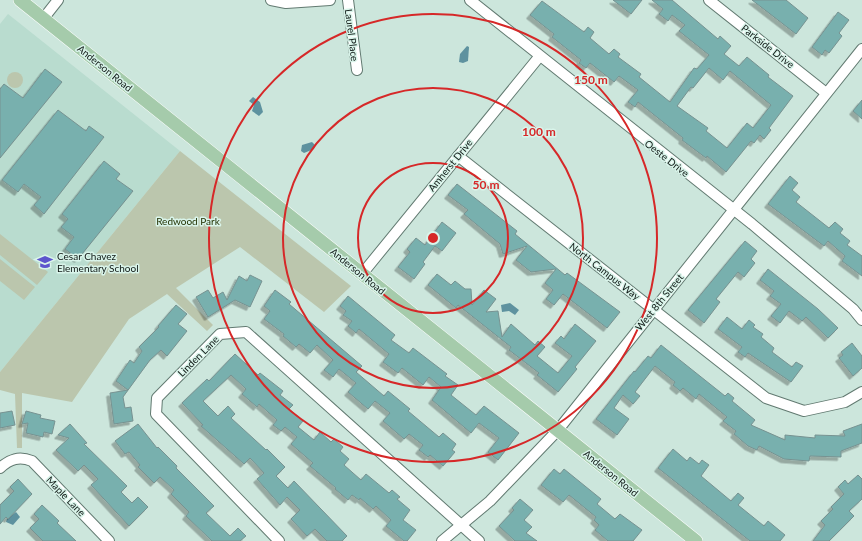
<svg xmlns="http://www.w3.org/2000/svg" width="862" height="541" font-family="Lato,sans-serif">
<defs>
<filter id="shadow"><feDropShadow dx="-3.5" dy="3.5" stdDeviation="0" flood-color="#0004"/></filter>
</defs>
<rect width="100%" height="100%" fill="#cce6dc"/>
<!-- built -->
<path fill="#b9dccf" d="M8,14L180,151L0,372V24Z"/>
<!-- green -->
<g fill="#bbc6ad">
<circle cx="15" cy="80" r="8"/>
<path d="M180,151L351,286L324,312L240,247L176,288L213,325L207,331L167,294L129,319L72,402L22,393V448H17L15,394L0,390V372Z"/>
<path d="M0,234L48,272L37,285L0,255Z"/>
<path d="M0,259L35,287L24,300L0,281Z"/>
</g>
<!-- water -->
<g fill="#5e929f">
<path d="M467,46L469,47L468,61L463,63L459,62L460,54Z"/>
<path d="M253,97L260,102L263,112L259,116L252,111L254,105L249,101Z"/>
<path d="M312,142L315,145L314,149L304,153L301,151L302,145Z"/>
<path d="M510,303L519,310L515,315L509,311L502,312L501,305Z"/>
<path d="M16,512L20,517L13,525L6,522L7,519Z"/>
</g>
<!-- building -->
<g fill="#78b0ae" stroke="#779291" fill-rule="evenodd" filter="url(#shadow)">
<path d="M613,0H642L631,14Z"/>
<path d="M652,0H672L718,39L720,36L731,46L724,54L739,66L747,57L769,75L768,77L793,96L769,128L771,130L764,139L760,135L754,143L751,141L726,172L707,156L706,158L682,140L683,138L638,102L635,107L628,102L638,90L619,76L614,82L590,63L586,68L579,63L581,60L552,37L554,34L530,15L542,1L584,32L588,27L594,32L590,38L609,54L614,49L620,54L618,57L641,74L639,77L670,102L694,68L697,69L709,55L679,31L685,25L672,15L668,21L659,14L663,9ZM709,68L723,80L730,71L771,105L753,128L747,123L727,148L706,131L708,128L677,106L691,87L693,88Z"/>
<path d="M752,0H786L808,18L796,34Z"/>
<path d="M838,12L849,20L839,33L842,36L829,53L825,50L822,55L812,47Z"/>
<path d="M45,69L62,82L0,158V89L4,84L23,98Z"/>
<path d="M862,100V119L853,111Z"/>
<path d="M58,110L86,131L89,126L104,137L44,214L34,205L41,197L24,184L18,192L2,180Z"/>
<path d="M104,161L120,174L116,179L133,191L78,259L65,249L74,237L61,227L68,219L62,214Z"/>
<path d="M790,176L798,183L792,190L800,197L796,202L829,228L835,222L843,229L840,233L850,241L847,245L862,256V276L842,261L845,256L828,241L824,246L768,204Z"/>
<path d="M457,184L517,231L515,234L565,275L567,273L620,312L607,328L563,294L554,305L546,299L553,290L545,283L556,269L531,272L516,260L527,246L503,254L500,244L464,214L468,210L448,195Z"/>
<path d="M442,222L456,233L442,251L435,246L423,262L425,264L414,279L398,267L410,252L407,249L416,238L425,245Z"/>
<path d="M745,241L757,251L751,259L755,263L744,277L738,272L716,299L720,302L704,323L688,310Z"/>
<path d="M768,269L818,309L838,328L828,338L806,317L802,321L789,311L780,323L771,316L781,304L770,296L774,291L760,280Z"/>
<path d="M437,274L451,285L455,281L465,289H471L472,305L484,290L496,299L486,312L498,311L502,337L511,324L535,345L538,341L545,347L537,356L558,373L572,356L555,343L561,336L564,339L575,324L596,341L575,367L577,369L558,392L537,375L539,373L509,350L511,347L458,305L456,308L428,285Z"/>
<path d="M250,275L262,281L250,307L235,300L208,317L196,297L208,290L213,298L223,292L227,300L239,276L247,281Z"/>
<path d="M275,290L291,302L289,304L362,366L356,372L384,396L388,391L410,409L408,411L439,437L443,433L456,444L452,450L455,452L443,466L430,455L428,457L419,450L423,445L409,434L404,439L383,421L390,413L375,401L368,409L348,392L356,383L339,369L333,377L324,370L333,360L317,345L310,353L299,344L296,347L283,336L284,334L264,319L270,311L264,306Z"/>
<path d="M348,296L395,335L391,340L409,353L413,348L447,374L445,376L458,385L451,395L476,415L484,406L519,433L498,460L488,452L499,438L479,423L471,433L432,400L441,387L429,377L423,385L402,368L398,373L383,362L389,354L359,329L356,333L348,326L352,321L343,315L346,311L340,306Z"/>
<path d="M176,305L187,314L178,324L187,331L167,356L161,350L150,360L123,397L125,408L131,407L133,421L114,424L110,393L128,390L116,381L130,360L134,363L142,351L139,347L159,327L158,326Z"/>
<path d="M727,317L742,329L749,320L755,325L753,327L763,334L761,337L774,348L772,352L792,367L796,362L803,366L791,382L748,353L745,357L738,352L742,347L718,329Z"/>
<path d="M852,343L862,356V368L853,376L839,358L843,355L841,352Z"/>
<path d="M661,345L725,396L728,393L734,398L732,401L755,420L751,425L785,440V435L815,438V435L845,436L843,431L862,424V443L841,451V457L810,456L809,461L784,459L759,446L757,450L748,446L734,434L736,431L723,421L727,417L699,394L696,399L683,388L680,391L673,385L675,382L655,366L635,392L640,396L633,404L623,395L614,408L629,419L617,435L596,419L634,371L635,372L648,356L651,358Z"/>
<path d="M235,354L258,375L260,373L283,391L280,395L293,405L289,409L303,421L298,427L314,440L320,432L331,442L334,439L343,447L340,451L349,459L344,465L361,480L366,474L389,493L392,490L400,497L397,499L410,510L403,520L416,530L407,541H404L386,526L391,520L376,506L373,509L360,498L359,500L352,495L348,500L335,489L336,488L310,466L313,463L291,444L297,437L285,427L281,431L273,425L277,420L259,404L257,407L242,394L246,389L231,375L203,401L218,416L228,406L235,414L231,418L266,450L267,449L285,467L276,476L288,488L294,481L347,536L342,541H327L315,529L307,536L291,519L300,510L287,497L280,505L257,479L264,473L250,458L244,464L201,426L203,425L182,403L207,379L209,381Z"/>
<path d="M12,411L15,425L0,428V413Z"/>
<path d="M26,411L41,415L40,418L55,421L52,434L44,432L43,437L26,433L28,423L22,424Z"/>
<path d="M70,424L87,443L84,444L127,486L121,492L132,503L138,497L148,507L129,526L91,485L98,479L84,465L78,471L56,450L69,438L58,435Z"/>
<path d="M138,424L157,448L158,447L177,466L176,468L214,506L206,513L230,536L238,528L246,536L240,541H212L186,516L189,512L171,494L174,490L160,477L154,483L138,467L140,465L129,452L125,454L115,441Z"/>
<path d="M673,449L687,461L690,457L699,464L702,460L709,465L701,476L731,501L738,493L744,498L738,505L764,526L768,521L785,535L780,541H750L658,468Z"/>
<path d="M554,469L560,474L564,469L601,499L597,504L615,519L620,514L642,530L633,541H608L595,530L599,525L594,520L596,517L569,495L563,502L541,485Z"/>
<path d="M858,475L862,479V499L849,511L854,516L829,541H813L825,525L821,521L833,509L831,507L844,494L838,487L845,480L848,484Z"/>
<path d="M18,479L32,494L8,519L6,517L0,524V505L14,491L10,487Z"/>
<path d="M520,499L533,510L524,520L532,527L526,533L537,541H515L499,526L514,510L512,508Z"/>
<path d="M42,505L59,521L57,523L76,541H43L30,528L39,519L34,514Z"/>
</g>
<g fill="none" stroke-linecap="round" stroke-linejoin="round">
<!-- minor casing -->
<g stroke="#627a71" stroke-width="12">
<g id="minor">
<path d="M271,0L286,3L330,0"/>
<path d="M348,0L357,70"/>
<path d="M470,0L752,224L853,309L862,320"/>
<path d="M709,0L826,93"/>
<path d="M43,19L58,0"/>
<path d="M458,156L766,398L804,411L845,402L862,392"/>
<path d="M362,274L539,57"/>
<path d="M0,468C10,459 19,456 32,461L109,541"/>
<path d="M279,541L156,414L157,398L220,334L246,332L479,541"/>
<path d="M442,541L490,501L558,430L862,49"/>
</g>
</g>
<!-- major casing -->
<g stroke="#fff" stroke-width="14">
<path id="major" d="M20,0L696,541"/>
</g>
<!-- minor -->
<use href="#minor" stroke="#fff" stroke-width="10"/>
<!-- major -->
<use href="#major" stroke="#a5cbab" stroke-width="13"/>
</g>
<!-- distance rings -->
<g fill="none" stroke="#d62828" stroke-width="2">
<circle cx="433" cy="238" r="75"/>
<circle cx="433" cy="238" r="150"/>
<circle cx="433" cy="238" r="224"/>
</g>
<!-- icons -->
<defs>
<g id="school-bare" transform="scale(1.2)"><path d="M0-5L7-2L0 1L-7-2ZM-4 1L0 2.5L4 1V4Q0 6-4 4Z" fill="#5d54cd" stroke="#d9f4ea" stroke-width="2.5" paint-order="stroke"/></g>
</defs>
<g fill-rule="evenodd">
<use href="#school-bare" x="45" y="262"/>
</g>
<g text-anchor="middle" stroke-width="3" stroke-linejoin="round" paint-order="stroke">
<!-- street labels -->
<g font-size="10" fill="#0e1714" stroke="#d9f4ea">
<text transform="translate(352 35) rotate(83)" y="4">Laurel Place</text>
<text transform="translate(768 46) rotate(38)" y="4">Parkside Drive</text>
<text transform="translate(105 68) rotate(39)" y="4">Anderson Road</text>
<text transform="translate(667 158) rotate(38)" y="4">Oeste Drive</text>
<text transform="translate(450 165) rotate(-51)" y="4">Amherst Drive</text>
<text transform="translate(358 271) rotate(39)" y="4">Anderson Road</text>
<text transform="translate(605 271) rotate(38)" y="4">North Campus Way</text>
<text transform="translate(659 302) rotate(-51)" y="4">West 8th Street</text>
<text transform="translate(198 356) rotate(-45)" y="4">Linden Lane</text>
<text transform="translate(611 473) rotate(39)" y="4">Anderson Road</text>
<text transform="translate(66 496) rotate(46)" y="4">Maple Lane</text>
</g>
<!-- park labels -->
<g font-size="10" fill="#233203" stroke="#d9f4ea">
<text x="188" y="225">Redwood Park</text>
</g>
<!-- poi labels -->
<g font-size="10" fill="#0e1714" stroke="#d9f4ea" text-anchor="start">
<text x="57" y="260">Cesar Chavez<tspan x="57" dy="12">Elementary School</tspan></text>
</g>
</g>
<circle cx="433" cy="238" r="6" fill="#d62828" stroke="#d9f4ea" stroke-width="2"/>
<g font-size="12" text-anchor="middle" font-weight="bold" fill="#d62828" stroke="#d9f4ea" stroke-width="3" stroke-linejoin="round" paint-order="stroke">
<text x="591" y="84">150 m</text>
<text x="539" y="136">100 m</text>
<text x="486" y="189">50 m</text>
</g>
</svg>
